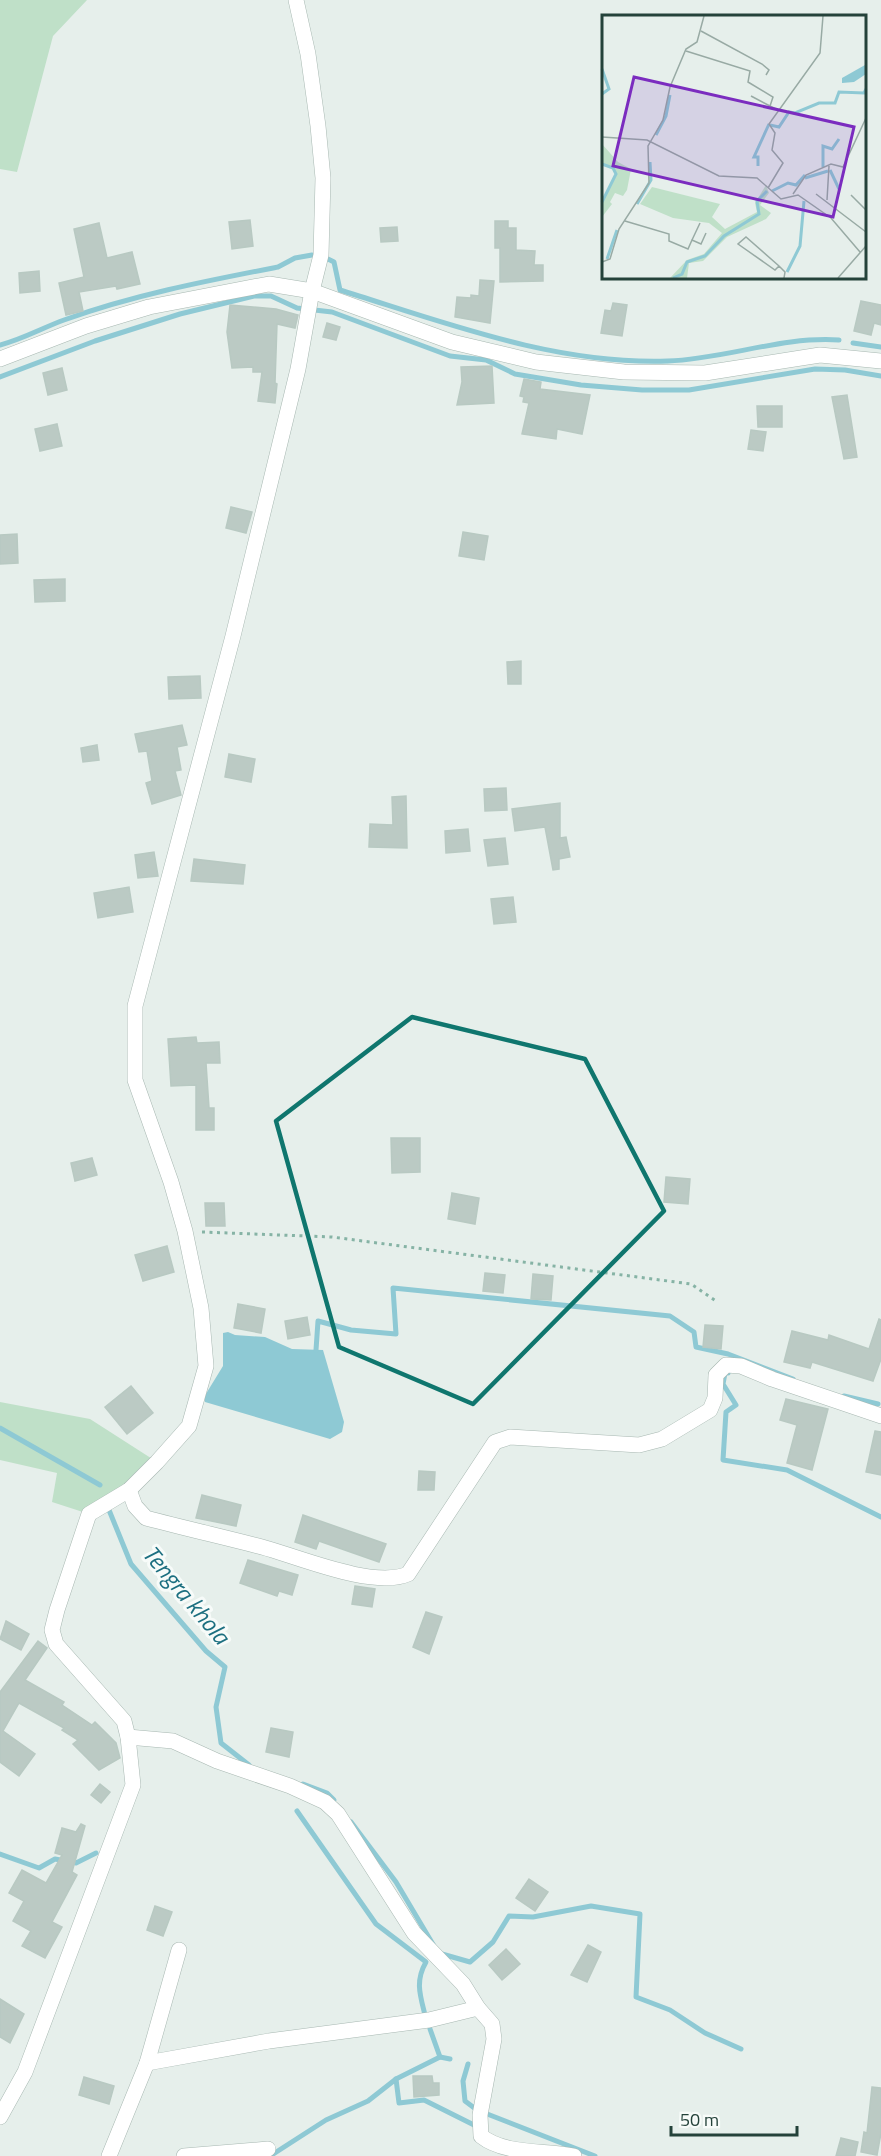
<svg xmlns="http://www.w3.org/2000/svg" width="881" height="2156" font-family="'Titillium Web',sans-serif">
<rect width="100%" height="100%" fill="#e6efeb"/>
<!-- green -->
<g fill="#bfe0c8">
<path d="M0,0H87L53,36L17,172L0,169Z"/>
<path d="M0,1402L90,1419L157,1462L89,1514L52,1502L57,1473L0,1460Z"/>
</g>
<!-- water -->
<path fill="#8ec9d4" d="M228,1332L235,1335L265,1337L292,1349L323,1350L344,1422L342,1432L330,1439L205,1402L204,1397L223,1366V1333Z"/>
<g fill="none" stroke-linecap="round" stroke-linejoin="round">
<!-- stream -->
<g stroke="#8ec9d4" stroke-width="5">
<path d="M328,259L334,262L340,290C446,323 556,365 668,361C725,359 782,336 839,340"/>
<path d="M853,343L881,347"/>
<path d="M0,345C23,339 42,328 64,320C133,295 206,281 278,267L295,258L312,255"/>
<path d="M0,377L95,341L180,314L254,296H271L297,308L332,312L450,356L486,360L515,374L581,385L642,390H689L815,369L845,370L881,376"/>
<path d="M316,1350L318,1321L351,1330L396,1334L393,1288L670,1316L694,1332L696,1347L728,1354L793,1379"/>
<path d="M728,1373H725L723,1384L736,1405L726,1412L723,1460L787,1470L881,1517"/>
<path d="M844,1396L878,1404"/>
<path d="M0,1428L100,1485"/>
<path d="M109,1510L131,1564L206,1651L225,1667L216,1707L221,1743L249,1765"/>
<path d="M303,1784L327,1793L334,1800"/>
<path d="M297,1811L376,1924L426,1962C415,1981 420,1995 425,2015"/>
<path d="M351,1822L396,1882L434,1946"/>
<path d="M0,1854L39,1868L55,1859L76,1863L96,1853"/>
<path d="M442,1954L470,1962L493,1942L509,1916L533,1917L591,1906L640,1914L636,1997L670,2010L705,2033L741,2049"/>
<path d="M440,2057L450,2059"/>
<path d="M468,2064L463,2081L465,2101L477,2110L595,2156"/>
<path d="M396,2079L399,2103L424,2100L480,2128"/>
<path d="M270,2156L326,2120L368,2101L396,2079L440,2057L430,2029"/>
</g>
</g>
<!-- building -->
<g fill="#bbcac4" stroke="#b8c9c2" stroke-width="1.5">
<path d="M250,220L253,246L232,249L229,222Z"/>
<path d="M495,221H508V228H516V250L535,251L534,265H543V281L500,282V248H495Z"/>
<path d="M99,223L107,258L132,252L140,284L117,289L116,286L79,292L83,311L66,315L59,283L84,277L74,229Z"/>
<path d="M397,227L398,241L381,242L380,228Z"/>
<path d="M39,271L40,291L20,293L19,273Z"/>
<path d="M480,280L494,281L490,323L455,317L457,297L471,298V295L479,296Z"/>
<path d="M861,301L881,305V325L874,323L871,335L854,331Z"/>
<path d="M613,303L627,305L622,336L601,333L605,310L611,311Z"/>
<path d="M230,305L276,309L298,315L295,328L277,324L275,383L277,384L275,403L258,401L262,372H253V367L232,368L227,332Z"/>
<path d="M327,323L340,327L336,340L323,337Z"/>
<path d="M492,366L494,403L457,405L462,382L461,367Z"/>
<path d="M62,368L67,390L48,395L43,373Z"/>
<path d="M524,379L541,382L540,389L590,395L582,434L557,429L556,439L522,434L529,403L523,402L524,397L520,396Z"/>
<path d="M847,395L857,457L844,459L832,397Z"/>
<path d="M757,406H782V427H758Z"/>
<path d="M57,424L62,446L40,451L35,429Z"/>
<path d="M751,430L766,432L763,451L748,449Z"/>
<path d="M231,507L252,512L246,533L226,528Z"/>
<path d="M463,532L488,536L484,560L459,556Z"/>
<path d="M17,534L18,563L0,564V535Z"/>
<path d="M65,579V601L35,602L34,580Z"/>
<path d="M521,661V684H508L507,662Z"/>
<path d="M200,676L201,698L169,699L168,677Z"/>
<path d="M182,725L187,745L177,747L181,770L175,771L181,795L152,804L146,783L152,781L147,751L139,752L135,734Z"/>
<path d="M97,745L99,760L83,762L81,748Z"/>
<path d="M229,754L255,759L251,782L225,777Z"/>
<path d="M506,788L507,810L485,811L484,789Z"/>
<path d="M406,796L407,848L369,847L370,824L393,825L392,797Z"/>
<path d="M560,803V838L566,837L570,857L559,859V869L553,870L545,827L515,831L512,809Z"/>
<path d="M468,829L470,851L446,853L445,831Z"/>
<path d="M505,838L508,864L488,866L484,840Z"/>
<path d="M154,852L158,876L138,878L135,855Z"/>
<path d="M194,859L245,865L243,884L191,881Z"/>
<path d="M129,887L133,912L98,918L94,893Z"/>
<path d="M513,897L516,922L494,924L491,899Z"/>
<path d="M196,1037L197,1043L219,1042L220,1063H206L209,1108H214V1130H196V1085L171,1086L168,1039Z"/>
<path d="M391,1138H420V1172L392,1173Z"/>
<path d="M92,1158L97,1175L75,1181L71,1163Z"/>
<path d="M666,1177L690,1179L688,1204L664,1202Z"/>
<path d="M452,1193L479,1198L475,1224L448,1219Z"/>
<path d="M205,1203H224L225,1226H206Z"/>
<path d="M167,1246L174,1272L143,1281L135,1255Z"/>
<path d="M485,1273L505,1275L503,1293L483,1291Z"/>
<path d="M533,1274L553,1276L551,1300L531,1299Z"/>
<path d="M238,1304L265,1309L261,1333L234,1328Z"/>
<path d="M307,1317L310,1335L288,1339L285,1321Z"/>
<path d="M879,1319L881,1320V1359L873,1381L812,1362L810,1368L784,1362L792,1331L828,1340L829,1335L869,1349Z"/>
<path d="M705,1325L723,1326L721,1349L703,1347Z"/>
<path d="M131,1386L153,1413L127,1434L105,1407Z"/>
<path d="M786,1399L828,1409L812,1470L787,1463L797,1425L780,1420Z"/>
<path d="M875,1431L881,1432V1475L866,1472Z"/>
<path d="M419,1471L435,1472L434,1490H418Z"/>
<path d="M202,1495L241,1505L236,1526L196,1518Z"/>
<path d="M303,1515L386,1544L379,1562L319,1541L316,1549L295,1542Z"/>
<path d="M248,1560L298,1575L292,1595L279,1591L277,1596L240,1583Z"/>
<path d="M355,1586L375,1589L372,1607L352,1604Z"/>
<path d="M426,1612L442,1617L429,1654L413,1647Z"/>
<path d="M6,1621L29,1634L21,1650L0,1639Z"/>
<path d="M38,1641L47,1648L25,1680L64,1702L62,1705L92,1725L95,1722L116,1743L120,1758L99,1770L73,1744L78,1740L62,1730L64,1728L19,1703L3,1731L35,1754L19,1776L0,1762V1692Z"/>
<path d="M271,1728L293,1732L289,1757L266,1752Z"/>
<path d="M100,1784L110,1792L101,1803L91,1795Z"/>
<path d="M81,1824L85,1826L72,1872L77,1875L52,1922L62,1927L45,1958L22,1946L31,1931L13,1921L24,1901L9,1893L22,1870L46,1883L62,1855L55,1853L62,1828L76,1832Z"/>
<path d="M529,1879L548,1892L535,1911L516,1898Z"/>
<path d="M155,1906L172,1912L163,1936L147,1930Z"/>
<path d="M588,1945L601,1952L587,1982L571,1975Z"/>
<path d="M506,1949L520,1964L502,1980L489,1965Z"/>
<path d="M0,1999L24,2014L10,2043L0,2037Z"/>
<path d="M413,2076H432L433,2083H439V2095L414,2097Z"/>
<path d="M84,2077L114,2086L109,2104L79,2095Z"/>
<path d="M872,2087L881,2088V2133L877,2155L861,2152L864,2132L867,2133Z"/>
<path d="M841,2138L858,2142L855,2156H836Z"/>
</g>
<g fill="none" stroke-linecap="round" stroke-linejoin="round">
<!-- minor casing -->
<g stroke="#a8b8b2" stroke-width="16">
<g id="minor">
<path d="M0,359L86,326L149,307L269,284L312,291L452,342L536,362L624,372L705,373L820,355L881,361"/>
<path d="M129,1490L135,1506L146,1518C184,1528 223,1537 262,1547C299,1557 373,1589 408,1574L495,1442L510,1437L639,1445L662,1439L710,1410L715,1398L716,1375L726,1365L741,1366L772,1379L881,1416"/>
<path d="M128,1737L173,1741L217,1761L290,1786L325,1802L338,1814L414,1933L463,1984L478,2008L492,2024L494,2039L480,2115L481,2136C505,2155 544,2150 574,2156"/>
<path d="M147,2063L269,2041L429,2020L478,2008"/>
<path d="M0,2117L25,2072L133,1785L128,1737L124,1721L56,1644L52,1630L57,1610L89,1514L129,1490L157,1462L189,1426L206,1366L201,1308L185,1231L171,1182L135,1080V1006L233,636L298,369L312,291L321,255L323,178L318,126L308,54L296,0"/>
<path d="M109,2156L147,2063L179,1950"/>
<path d="M184,2156L268,2149"/>
</g>
</g>
<!-- path -->
<path stroke="#86b3a5" stroke-width="3" stroke-dasharray="3 4.5" stroke-linecap="butt" d="M202,1232L332,1237L691,1284L716,1301"/>
<!-- minor -->
<use href="#minor" stroke="#fff" stroke-width="15"/>
</g>
<!-- marked area -->
<path fill="none" stroke="#0f766e" stroke-width="4.5" stroke-linejoin="round" d="M412,1017L585,1059L664,1211L473,1404L339,1347L276,1121Z"/>
<g text-anchor="middle" stroke-width="6" stroke-linejoin="round" paint-order="stroke">
<!-- water labels -->
<g font-size="24" font-style="italic" fill="#1c6f80" stroke="#f7fbf9">
<text transform="translate(186 1595) rotate(50)" y="8">Tengra khola</text>
</g>
</g>
<!-- overview -->
<g transform="translate(602 15)">
<rect width="264" height="264" fill="#e6efeb"/>
<path d="M0,129L16,147L29,154L25,175L21,181L13,178L8,187L10,189L0,202L1,183L14,160L11,153L0,149ZM164,170L167,178L158,190L169,198L164,204L125,222L101,246L87,248L85,263H68L85,245L102,239L120,218L107,208L71,203L38,189L50,172L118,189L110,202L123,214L155,197L153,188Z" fill="#bfe0c8"/>
<path d="M263,50L264,59L252,67L240,68V63Z" fill="#8ec9d4"/>
<path fill="none" stroke="#8ec9d4" stroke-width="3" d="M0,54L7,74L0,79M168,110L177,112L187,97L193,98L217,88H233L237,77L262,78L264,74M54,120L64,101L68,80M0,149L11,153L14,159L0,187M156,151V142H152L167,109M221,152V131L230,134L237,124M228,155L237,174M203,163L226,156M170,176L186,168L194,170L203,160M35,189L49,165L48,147M5,244L15,215M185,257L198,231L202,186M71,263L80,259L85,247L103,241L122,221L157,199L155,186L165,176"/>
<path fill="none" stroke="#98aaa4" stroke-width="1.5" d="M99,16L160,49L167,55L164,60M84,36L148,56L146,67L171,82L168,91L176,95M149,81L168,91M0,122L45,125L117,161L155,163L179,184L196,180L229,203L258,237M166,173L181,148L170,135L173,118L167,109L218,38L221,1M191,179L204,160L229,149L241,152L264,103M214,179L264,217M249,180L264,195M225,185L227,151M23,206L67,219V226L86,234L90,225L99,229L104,218M90,225L98,208M0,247L8,244L17,214L47,168L46,131L61,105L68,72L84,34L95,27L102,1M177,251L173,255L136,229L144,222L177,251L183,257L182,263M236,263L264,231"/>
<path fill="#7b2cbf" fill-opacity="0.15" stroke="#7b2cbf" stroke-width="3" d="M32,62L252,112L231,202L11,151Z"/>
<rect width="264" height="264" fill="none" stroke="#24423a" stroke-width="3"/>
</g>
<!-- scale -->
<path d="M671 2126v9h126v-9" fill="none" stroke="#24423a" stroke-width="3"/>
<text x="680" y="2126" font-size="18" fill="#24423a" stroke="#f7fbf9" stroke-width="4.5" paint-order="stroke">50 m</text>
</svg>
